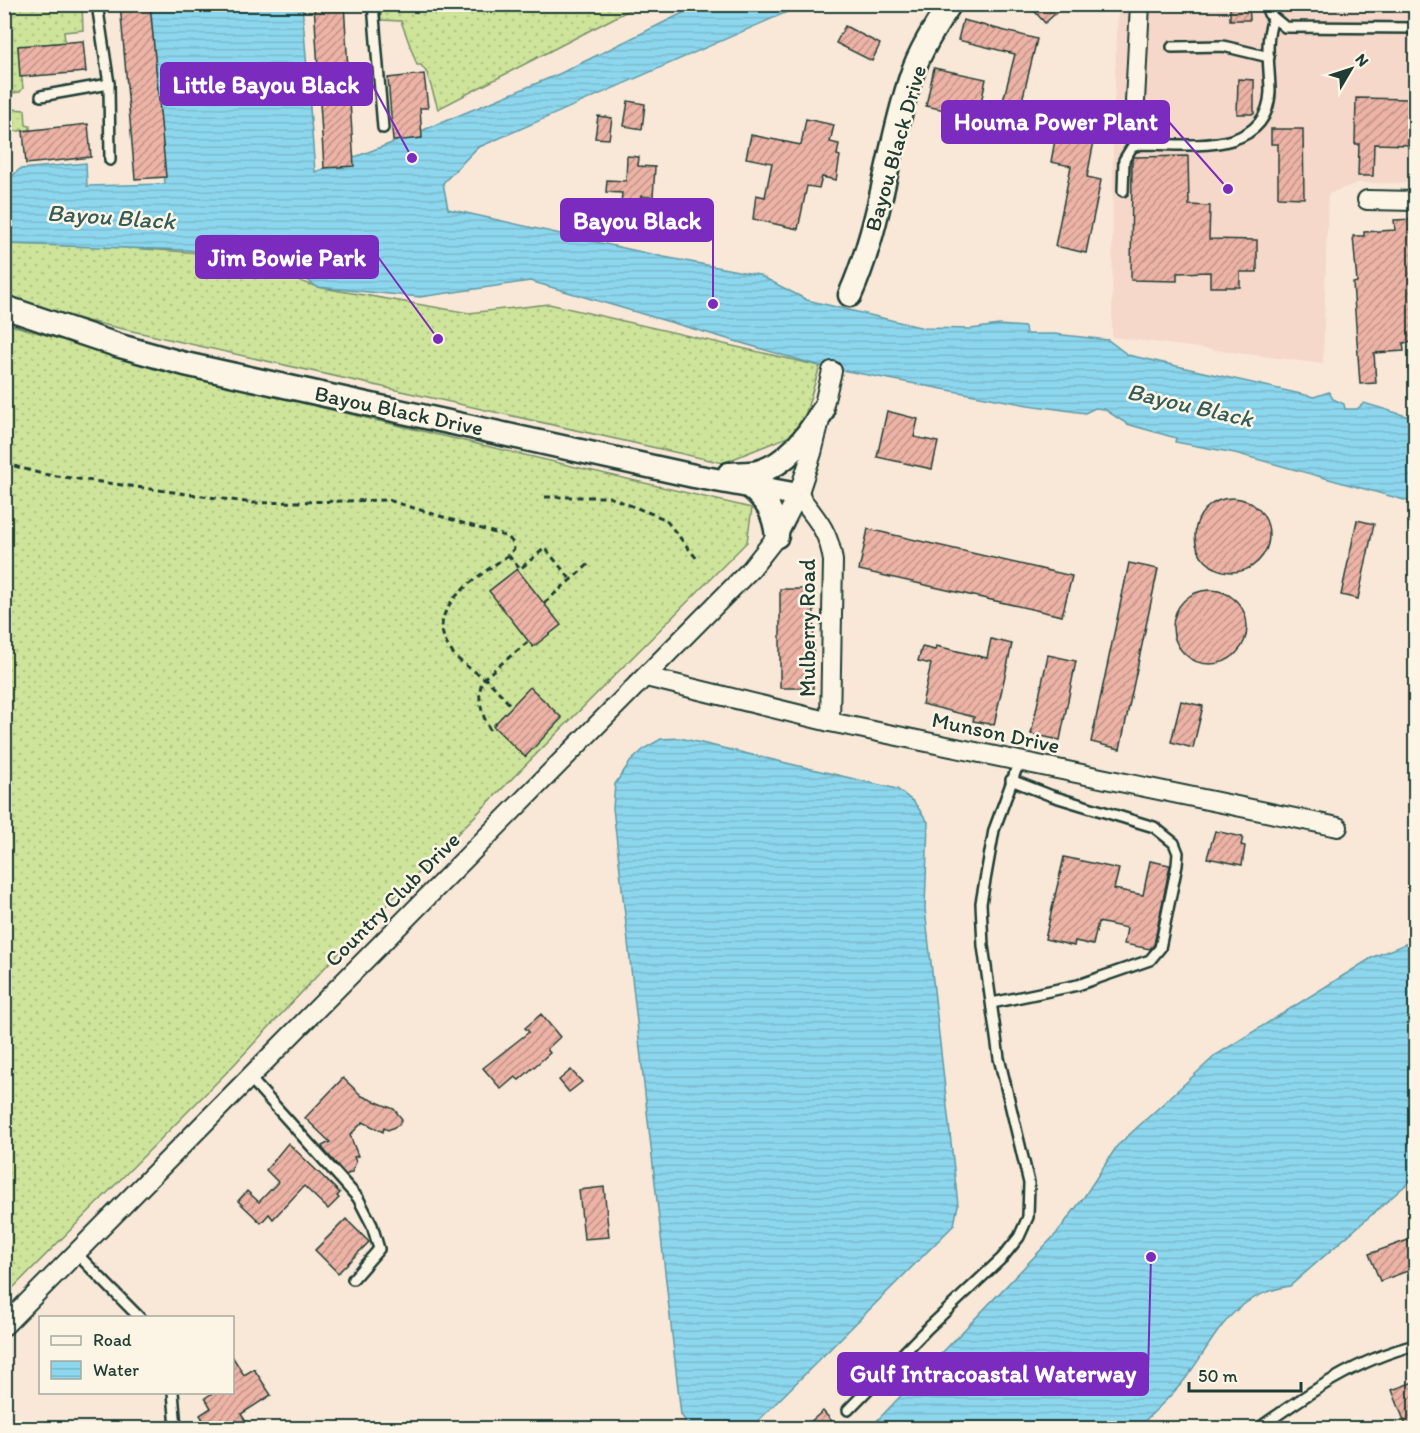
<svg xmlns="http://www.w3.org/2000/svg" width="1420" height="1433" font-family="Itim,sans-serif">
<defs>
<pattern id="grass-dots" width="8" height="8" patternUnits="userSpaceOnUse" patternTransform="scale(1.5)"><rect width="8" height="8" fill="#cde49a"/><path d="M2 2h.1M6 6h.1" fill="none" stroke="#b0c485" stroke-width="1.8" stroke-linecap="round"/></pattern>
<pattern id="water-rules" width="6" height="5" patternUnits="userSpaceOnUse" patternTransform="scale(1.5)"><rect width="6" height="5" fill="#8dd7ee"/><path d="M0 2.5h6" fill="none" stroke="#79b9cd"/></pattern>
<pattern id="building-hatch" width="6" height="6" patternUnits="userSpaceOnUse" patternTransform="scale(1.5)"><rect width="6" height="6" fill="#edb3a6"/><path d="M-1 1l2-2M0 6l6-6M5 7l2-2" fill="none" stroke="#bf9388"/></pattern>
</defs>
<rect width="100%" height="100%" fill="#f9e8d8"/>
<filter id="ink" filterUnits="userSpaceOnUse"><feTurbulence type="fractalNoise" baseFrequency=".0167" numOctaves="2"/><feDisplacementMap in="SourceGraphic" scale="12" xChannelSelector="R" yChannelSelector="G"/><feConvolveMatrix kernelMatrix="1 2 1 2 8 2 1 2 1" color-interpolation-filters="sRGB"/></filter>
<g filter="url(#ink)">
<!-- built -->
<path fill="#f5d8c9" d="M1118,5H1415V183H1358L1328,194L1323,364L1112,337L1113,127Z"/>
<!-- grass -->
<g fill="url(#grass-dots)" stroke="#769067" stroke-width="1.5">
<path d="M5,5H82L83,30L64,32L65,42L18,47L23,88L20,92L12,93V109L25,110L26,125L30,126V130L5,132Z"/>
<path d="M380,5V4L639,5L438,109L427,73L421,65H417L401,21L381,20Z"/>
<path d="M4,239L229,255L317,287L469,313L549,304L820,366L800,432L723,463L7,303L4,302Z"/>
<path d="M5,323L182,375L752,508L747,542L331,961L229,1070L5,1296Z"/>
</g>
<!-- water -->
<g fill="url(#water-rules)" stroke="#6199a4" stroke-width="1.5">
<path d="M150,5H302L315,172L392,143L559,74L699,5H803L477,148L443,183L448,209L664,257L759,275L807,300L924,328L971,329L999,325L1025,327L1026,334H1054L1108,340L1128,355L1314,397L1329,392L1333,399L1344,404L1345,409H1357L1364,403L1410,417L1415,415V503L1235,453L1175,442L1176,438L1127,424L1104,409L1095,408L1085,413L1028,405L820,366L530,281L420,297L317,287L281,261L187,250L5,244V182L20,169L86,163L87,186L165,184Z"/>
<path d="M680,738L897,789L914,802L928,822L925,909L958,1205L954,1225L751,1428H691L681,1415L613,808L615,784L630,762L645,748L661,739Z"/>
<path d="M1415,940V1177L1290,1286C1230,1296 1219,1333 1186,1378C1172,1396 1153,1412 1138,1428H870L1056,1234L1084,1197L1117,1146L1216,1055L1373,957Z"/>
</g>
<!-- building -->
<g fill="url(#building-hatch)" stroke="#1f3d34" stroke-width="1.5">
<path d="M120,4H150L166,177L135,179Z"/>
<path d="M314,4H344L354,166L324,168Z"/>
<path d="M1028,4H1066L1045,23Z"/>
<path d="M1230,4H1249L1250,20H1230Z"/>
<path d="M963,20L1037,39L1021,105L1003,101L1015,54L958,40Z"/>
<path d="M845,26L880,44L872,61L836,43Z"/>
<path d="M83,41L86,72L20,77L18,46Z"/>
<path d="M934,68L986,79L978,117L926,106Z"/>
<path d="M424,74L428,108H420L422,138L393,141L388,78Z"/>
<path d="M1238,79L1254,80V114H1237Z"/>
<path d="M1356,98L1411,99L1410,145L1374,144L1373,176H1358L1359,144H1355Z"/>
<path d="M628,101L645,104L642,129L624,126Z"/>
<path d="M598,116L612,118L609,139L595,138Z"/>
<path d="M806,119L834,125L830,142L839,144L837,155L840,156L836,180L822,177L819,188L807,186L798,229L753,219L756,195L765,197L772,163L746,158L751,135L801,145Z"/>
<path d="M88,124L91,157L26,164L23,131Z"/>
<path d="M1271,129H1303L1304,198L1278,197V144H1271Z"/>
<path d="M1056,134L1094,141L1087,177L1101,180L1086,253L1055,246L1071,166L1051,162Z"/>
<path d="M627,156L639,157L638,166L655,167L653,197L641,196L640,206L621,205L622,193L606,192L607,180L626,181Z"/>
<path d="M1188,156L1189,205L1210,206L1209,239L1257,240V272H1240V287H1210V272L1177,273V281L1131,280L1132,160L1134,157Z"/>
<path d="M1415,219V342L1403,343L1404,351L1374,353L1376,383L1360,384L1353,283L1357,282L1353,236H1364V232L1395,230L1394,220Z"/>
<path d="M887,411L918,419L914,437L938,442L932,469L877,457Z"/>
<circle cx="1232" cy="535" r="37"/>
<path d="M1357,520L1374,524L1358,599L1341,595Z"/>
<path d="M868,529L1072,576L1062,616L859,570Z"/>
<path d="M1129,563L1158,569L1120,749L1091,742Z"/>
<path d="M517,569L561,625L533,647L489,591Z"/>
<path d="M780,589H814L813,688H780Z"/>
<circle cx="1210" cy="627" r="37"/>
<path d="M991,639L1012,644L994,725L973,721L974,717L922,704L931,664L918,661L922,647L935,650L936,646L987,658Z"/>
<path d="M1048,655L1076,661L1060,740L1031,734Z"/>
<path d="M530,687L562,718L525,757L493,726Z"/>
<path d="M1181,701L1203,706L1193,748L1171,742Z"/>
<path d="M1215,831L1243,837L1241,845L1245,846L1242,865L1207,858Z"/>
<path d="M1064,857L1119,869L1114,889L1143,895L1150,861L1170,865L1154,945L1150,949L1124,944L1127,928L1098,922L1093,945L1075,941L1074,946L1045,939Z"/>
<path d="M541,1014L560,1037L547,1049L550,1053L519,1080L515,1077L501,1089L483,1068L529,1032L525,1028Z"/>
<path d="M571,1070L582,1082L569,1092L559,1080Z"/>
<path d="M343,1078L362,1096L394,1109L402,1119L399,1125L388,1130L384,1128L383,1132L363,1122L350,1135L358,1156L354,1157L356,1162L352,1172L346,1175L324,1150L322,1146L330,1142L305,1118Z"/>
<path d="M288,1143L340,1193L337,1196L339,1198L328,1209L304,1186L273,1219L269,1214L261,1223L238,1201L247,1191L259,1202L278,1182L266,1170Z"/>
<path d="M604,1187L609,1237L584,1239L579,1190Z"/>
<path d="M346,1219L369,1242L338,1273L315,1250Z"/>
<path d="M1408,1240L1416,1259V1268L1380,1281L1369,1254Z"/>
<path d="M232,1356L244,1375L254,1369L271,1395L241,1414L250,1428H208L200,1415L211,1408L205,1398L214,1392H232Z"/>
<path d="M1416,1381V1428H1407L1392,1390Z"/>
<path d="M823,1411L838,1428H803Z"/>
</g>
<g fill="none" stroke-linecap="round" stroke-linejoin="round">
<!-- service casing -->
<g stroke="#1f3d34" stroke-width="14">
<g id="service">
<path d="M373,4L383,128"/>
<path d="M1265,4L1269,14L1285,27L1416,28"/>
<path d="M1172,47L1223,46L1269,57"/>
<path d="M109,84L110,160"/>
<path d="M41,96L109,84L97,4"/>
<path d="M1123,191L1124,160L1132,147L1142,144C1186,144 1267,157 1270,92C1270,69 1264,42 1273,19"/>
<path d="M992,1003L1078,985L1150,960L1160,948L1177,865L1178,853L1174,843L1154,827L1052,796L1011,780"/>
<path d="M249,1077L358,1198L372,1225L379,1249L353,1279"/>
<path d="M76,1253L140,1318"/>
<path d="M173,1392L176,1428"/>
<path d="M848,1410L926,1330L1002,1258L1019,1237L1028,1217L1029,1183L999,1058L983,946L981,903L994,830L1019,762"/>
<path d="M1259,1428C1307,1394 1357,1359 1416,1345"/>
</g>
</g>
<!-- minor casing -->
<g stroke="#1f3d34" stroke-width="22">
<g id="minor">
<path d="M1135,101L1140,4"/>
<path d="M1367,200L1416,201"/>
<path d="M646,677L830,722L1338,827"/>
<path d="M830,722L833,561C829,531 816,518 798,495L812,453L832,371"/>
<path d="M4,1326L751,569L777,536L798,495"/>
</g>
</g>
<!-- tertiary casing -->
<g stroke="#1f3d34" stroke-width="27">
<g id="tertiary">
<path d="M850,295C881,226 887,149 911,77C919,52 935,27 950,4"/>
<path d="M4,307L120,346L185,364L694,476L798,495"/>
<path d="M729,474C738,473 749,474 758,472C787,464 807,437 822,412"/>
<path d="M750,487C768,502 774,513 777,536"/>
</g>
</g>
<!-- path -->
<g stroke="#1f3d34" stroke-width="3" stroke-dasharray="6 4.5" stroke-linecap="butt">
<path d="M4,463L42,474L253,503L388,500L508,537L513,543L514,549L508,555L520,569L545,548L571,580"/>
<path d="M545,497H609L665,519L697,559"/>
<path d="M508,555C474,581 414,612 457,658C465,666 474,671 483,677C494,685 503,697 512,707"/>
<path d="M544,603L589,564"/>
<path d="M490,730C482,716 475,693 484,678L529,641"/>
</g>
<!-- service -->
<use href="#service" stroke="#fcf5e5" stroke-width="9"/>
<!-- minor -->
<use href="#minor" stroke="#fcf5e5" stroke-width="18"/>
<!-- tertiary -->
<use href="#tertiary" stroke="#fcf5e5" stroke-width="22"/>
</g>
</g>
<g text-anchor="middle" stroke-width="5" stroke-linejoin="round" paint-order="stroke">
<!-- street labels -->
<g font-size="22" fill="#1f3d34" stroke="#fcf5e5">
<text transform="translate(895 148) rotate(-74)" y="8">Bayou Black Drive</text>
<text transform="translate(399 410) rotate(12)" y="8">Bayou Black Drive</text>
<text transform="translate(807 628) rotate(-90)" y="8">Mulberry Road</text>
<text transform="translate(996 732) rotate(12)" y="8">Munson Drive</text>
<text transform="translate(392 899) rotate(-45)" y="8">Country Club Drive</text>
</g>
<!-- water labels -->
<g font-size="24" font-style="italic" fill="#355c59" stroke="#fcf5e5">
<text transform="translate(111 217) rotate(4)" y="8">Bayou Black</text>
<text transform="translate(1190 405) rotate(13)" y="8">Bayou Black</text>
</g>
</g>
<!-- callouts -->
<path fill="none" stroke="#7b2cbf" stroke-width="2" d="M412 158L372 84M1228 189L1169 122M713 304L713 220M438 339L378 257M1151 1257L1148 1374"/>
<g fill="#7b2cbf" stroke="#fcf5e5" stroke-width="2">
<circle cx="412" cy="158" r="6"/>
<circle cx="1228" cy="189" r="6"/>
<circle cx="713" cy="304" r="6"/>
<circle cx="438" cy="339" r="6"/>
<circle cx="1151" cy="1257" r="6"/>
</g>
<g fill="#7b2cbf" stroke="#7b2cbf" stroke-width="2">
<rect x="161" y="63" width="211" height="42" rx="6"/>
<rect x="942" y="101" width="227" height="42" rx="6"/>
<rect x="561" y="199" width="152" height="42" rx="6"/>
<rect x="196" y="236" width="182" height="42" rx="6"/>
<rect x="838" y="1353" width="310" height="42" rx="6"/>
</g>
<g font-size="24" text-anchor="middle" font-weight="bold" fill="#fff">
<text x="266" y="93">Little Bayou Black</text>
<text x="1056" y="130">Houma Power Plant</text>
<text x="637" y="229">Bayou Black</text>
<text x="287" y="266">Jim Bowie Park</text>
<text x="993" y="1382">Gulf Intracoastal Waterway</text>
</g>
<!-- margin -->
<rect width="1420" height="1433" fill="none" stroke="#fcf5e5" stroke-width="24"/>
<rect x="12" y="12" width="1396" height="1409" fill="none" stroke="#1f3d34" stroke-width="2" filter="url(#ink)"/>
<!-- legend -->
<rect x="39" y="1316" width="195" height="78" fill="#fcf5e5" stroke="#a4ab9e" stroke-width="1.5"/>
<rect x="51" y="1336" width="30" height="9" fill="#fcf5e5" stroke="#a4ab9e" stroke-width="1.5"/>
<text x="93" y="1346" font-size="18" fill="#1f3d34">Road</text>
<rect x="51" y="1361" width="30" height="18" fill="url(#water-rules)" stroke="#a4ab9e" stroke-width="1.5"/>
<text x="93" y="1376" font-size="18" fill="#1f3d34">Water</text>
<!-- north arrow -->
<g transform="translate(1351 69) rotate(51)" stroke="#fcf5e5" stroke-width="4.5" paint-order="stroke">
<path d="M0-4.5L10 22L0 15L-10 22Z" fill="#1f3d34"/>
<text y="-9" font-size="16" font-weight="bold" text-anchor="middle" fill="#1f3d34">N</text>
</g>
<!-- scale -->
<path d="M1189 1382v9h112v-9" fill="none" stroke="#1f3d34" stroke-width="3"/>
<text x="1198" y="1382" font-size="18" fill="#1f3d34" stroke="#fcf5e5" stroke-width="4.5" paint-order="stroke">50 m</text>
</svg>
